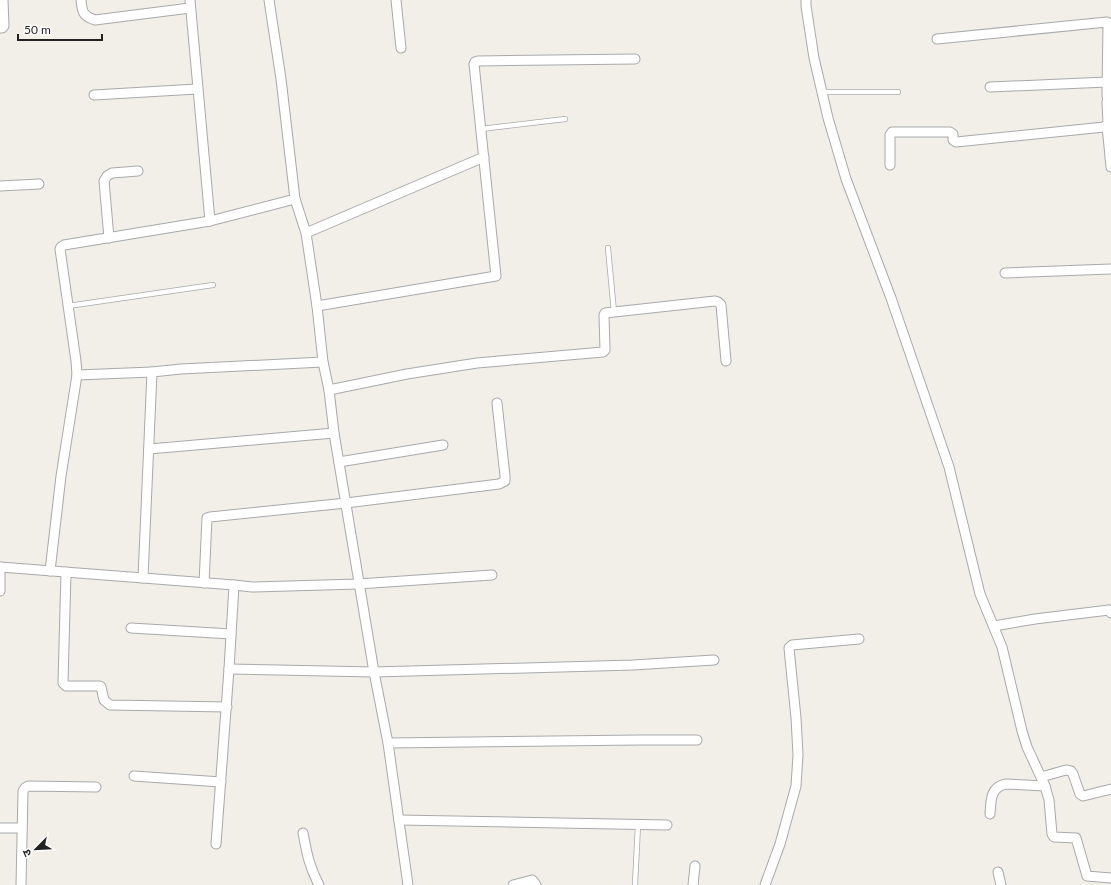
<svg xmlns="http://www.w3.org/2000/svg" width="1111" height="885" font-family="Lato,'Noto Sans Devanagari',sans-serif">
<rect width="100%" height="100%" fill="#f2efe9"/>
<g fill="none" stroke-linecap="round" stroke-linejoin="round">
<!-- lane casing -->
<g stroke="#a9a9a9" stroke-width="6">
<g id="lane">
<path d="M822,92H898"/>
<path d="M481,129L565,119"/>
<path d="M608,248L614,312"/>
<path d="M68,306L213,285"/>
<path d="M635,884L638,825"/>
</g>
</g>
<!-- street casing -->
<g stroke="#a9a9a9" stroke-width="11">
<g id="street">
<path d="M81,0C82,12 83,16 95,20L190,8"/>
<path d="M190,0L210,221"/>
<path d="M396,0L401,48"/>
<path d="M806,0V6L814,58L828,118L846,179L891,298L949,467L980,594L1002,647L1022,731L1027,747L1045,786L1049,800L1052,834L1054,837L1076,838L1087,876L1111,878"/>
<path d="M0,28H2L4,26L3,0"/>
<path d="M937,39L1107,22L1108,24L1107,95L1108,101"/>
<path d="M990,87L1107,82"/>
<path d="M94,95L197,89"/>
<path d="M1107,126L1111,167"/>
<path d="M890,165V135L892,132H950L953,134V140L956,142L1104,127L1108,123L1107,102L1109,100H1111"/>
<path d="M0,186L39,184"/>
<path d="M295,199L306,233L317,306"/>
<path d="M306,233L484,157"/>
<path d="M109,238L104,181L107,176L112,173L138,171"/>
<path d="M1005,273L1111,269"/>
<path d="M77,375L152,372"/>
<path d="M329,390L407,374L477,363L603,352L605,350L604,315L605,313L715,301L718,302L721,305L726,361"/>
<path d="M149,449L334,433"/>
<path d="M339,462L443,445"/>
<path d="M0,567L234,585L252,587L358,584L492,575"/>
<path d="M50,571L61,476L77,375L76,361L60,249L61,247L64,245L210,221L295,199L281,79L269,0"/>
<path d="M66,572L63,683L66,686H100L101,687L104,700L110,705L227,707"/>
<path d="M143,578L152,372L181,369L323,362"/>
<path d="M204,583L207,518L210,517L346,503L499,484L505,481V476L497,403"/>
<path d="M0,591V567"/>
<path d="M994,626L1035,619L1109,610L1111,613"/>
<path d="M131,628L231,634"/>
<path d="M229,669L374,672L633,665L714,660"/>
<path d="M388,743L640,740H697"/>
<path d="M134,776L221,782"/>
<path d="M1041,777L1066,770L1071,771L1073,774L1080,794L1083,796L1111,789"/>
<path d="M990,814C991,801 990,787 1006,784L1045,786"/>
<path d="M399,820L667,825"/>
<path d="M0,828H22"/>
<path d="M303,833C307,854 309,866 319,885"/>
<path d="M216,844L229,669L234,585"/>
<path d="M998,872L1001,885"/>
<path d="M21,885L23,791L25,788L28,786L96,787"/>
<path d="M408,885L388,743L374,672L334,433L329,390L323,362L317,306L496,276L474,64L475,62L478,61L635,59"/>
<path d="M513,885L532,880L534,882L536,885"/>
<path d="M693,885L695,866"/>
<path d="M765,885L780,844L796,786L798,755L796,718L789,648L792,645L859,639"/>
</g>
</g>
<!-- lane -->
<use href="#lane" stroke="#fff" stroke-width="4.5"/>
<!-- street -->
<use href="#street" stroke="#fff" stroke-width="9"/>
</g>
<!-- north arrow -->
<g transform="translate(36 849) rotate(246)" stroke="#ffffff" stroke-width="3" paint-order="stroke">
<path d="M0-3L7 15L0 10L-7 15Z" fill="#222222"/>
<text y="-6" font-size="11" font-weight="bold" text-anchor="middle" fill="#222222">उ</text>
</g>
<!-- scale -->
<path d="M18 34v6h84v-6" fill="none" stroke="#222222" stroke-width="2"/>
<text x="24" y="34" font-size="12" fill="#222222" stroke="#ffffff" stroke-width="3" paint-order="stroke">50 m</text>
</svg>
